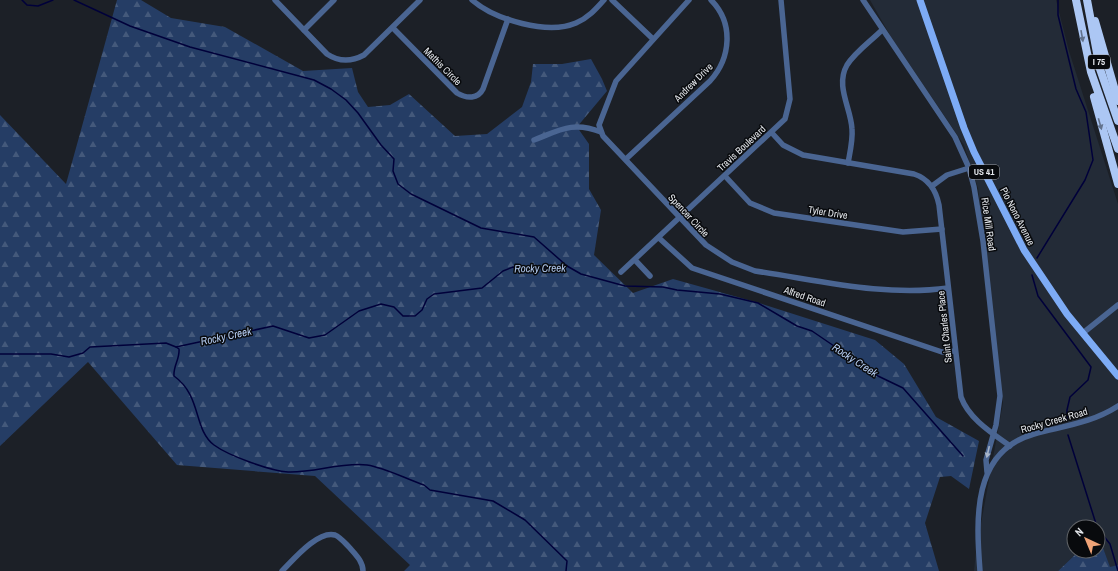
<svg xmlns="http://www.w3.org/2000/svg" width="1118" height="571" font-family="'Archivo Narrow',sans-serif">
<defs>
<pattern id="forest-firs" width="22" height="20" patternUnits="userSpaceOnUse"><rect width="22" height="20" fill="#253d65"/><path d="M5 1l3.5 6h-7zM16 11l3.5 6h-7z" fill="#44597b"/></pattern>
</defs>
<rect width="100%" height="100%" fill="#1c2027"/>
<!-- built -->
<path fill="#232b37" d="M870,0H1056L1069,51L1118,204V565L1110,568L1098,534V527H1074V551H1079L1058,571H974L976,551L1003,403L978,188L964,145L891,37Z"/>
<!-- forest -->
<g fill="url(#forest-firs)">
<path d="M117,0H141L171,18L225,27L303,71L352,68L358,92L368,107L390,105L409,94L455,136L487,134L522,107L531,82L533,64H562L591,59L602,79L607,91L577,127L589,144V189L601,210L594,255L633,293L673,279L759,303L875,340L904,364L936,417L979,441L969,489L951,476L940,477L925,523L939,571H404L410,565L315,476L177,465L88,362L0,446V115L66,184Z"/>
<path d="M1098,534L1110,567L1118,565V571H1058L1079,551H1098Z"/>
</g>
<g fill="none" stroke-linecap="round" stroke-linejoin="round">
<!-- stream -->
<g stroke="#00003a" stroke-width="1.5">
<path d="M22,0L27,5L38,6L53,0"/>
<path d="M74,0L130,26L190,47L314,80L331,89L346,100L358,113L381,145L394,159L393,171L398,184L411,194L481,228L534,237L567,266L581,274L625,286L663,287L677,290L720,294L758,303L797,326L812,331L878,376L903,388L963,456"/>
<path d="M1037,258L1085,180L1093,160L1086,112L1076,89L1058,15V0"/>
<path d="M1032,275L1038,296L1091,367L1088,380L1070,397L1067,410V419"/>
<path d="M176,347L179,349C180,359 173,366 174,376C202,396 193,429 214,445C229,456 271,471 288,472C314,473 341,462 367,465C386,468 406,479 424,485L430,490L493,501L525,520L567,561L566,571"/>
<path d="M0,354H51L69,357L83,353L90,347L166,343L176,347L273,326L309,338L325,335L359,311L381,304L394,307L403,316H415L422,310L427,299L434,294L482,288L503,271L513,267L549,268L567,266"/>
<path d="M1068,435L1097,527"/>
<path d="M1098,529L1110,544L1118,571"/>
</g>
<!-- minor -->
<g stroke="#4a6592" stroke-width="5.5">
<path d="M275,0L327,54C339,62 351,62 364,55L420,0"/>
<path d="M472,0C495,20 548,35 576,23C588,18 596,9 604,0"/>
<path d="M612,0L653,39"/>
<path d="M689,0L616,81L599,125L603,136L706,245L732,262L755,271C818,280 884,297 948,288"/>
<path d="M863,0L955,137L969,168L974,187L983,241L1000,396L996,425L986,460L987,472"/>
<path d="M393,28L457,93C467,99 478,99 483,89L508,19"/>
<path d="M304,30L334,0"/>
<path d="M772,133L783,145L803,155L914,174C929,179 936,190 939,205L961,397C969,419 992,433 1010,446"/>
<path d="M534,140C560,130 573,121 601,132"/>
<path d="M626,159L710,81C731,58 734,23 711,0"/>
<path d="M848,163C850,152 853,140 852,129C851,108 835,86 847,65C855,52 871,41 882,30"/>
<path d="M725,176L750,203L774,213L903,232L942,229"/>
<path d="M932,186L947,175L969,168"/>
<path d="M659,238L692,268L942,352L955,351"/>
<path d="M635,260L650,276"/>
<path d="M621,272L785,119L790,99L781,0"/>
<path d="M1083,333L1118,305"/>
<path d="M282,571C293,560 318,530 335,535C340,537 345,543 349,547C355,554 363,561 363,571"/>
<path d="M980,571C976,519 972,451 1034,434C1063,426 1092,423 1118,406"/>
</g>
<!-- major -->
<path stroke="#7dabf5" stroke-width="7" d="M920,0L964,128L974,152L1024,250L1067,314L1118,376"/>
<!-- highway -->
<g stroke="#acc7f4" stroke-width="8">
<path d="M1076,0L1091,72L1118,149"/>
<path d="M1087,0L1100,69L1118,121"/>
<path d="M1095,21L1118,101"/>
<path d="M1094,97L1118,184"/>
</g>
</g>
<!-- one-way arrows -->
<defs><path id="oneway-solid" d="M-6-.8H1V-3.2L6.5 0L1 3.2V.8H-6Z"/></defs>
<g fill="#62728c">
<use href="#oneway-solid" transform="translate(1082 36) rotate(80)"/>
<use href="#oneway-solid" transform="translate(1100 124) rotate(74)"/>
</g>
<use fill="#a7b4c9" href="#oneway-solid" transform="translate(988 452) rotate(103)"/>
<g text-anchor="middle" stroke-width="3" stroke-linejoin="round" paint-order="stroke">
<!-- shield labels -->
<g fill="#080a0d" stroke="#a3a5aa" stroke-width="1">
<rect x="1088" y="55" width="22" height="14" rx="3"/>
<rect x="969" y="165" width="30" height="14" rx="3"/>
</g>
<g font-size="9" font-weight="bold" fill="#e5e8ed">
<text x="1099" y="65">I 75</text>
<text x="984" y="175">US 41</text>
</g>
<!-- street labels -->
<g font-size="10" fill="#e5e8ed" stroke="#080a0d">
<text transform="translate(443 66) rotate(45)" y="4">Mathis Circle</text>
<text transform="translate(693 82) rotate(-45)" y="4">Andrew Drive</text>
<text transform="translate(741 148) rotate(-43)" y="4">Travis Boulevard</text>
<text transform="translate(828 212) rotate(9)" y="4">Tyler Drive</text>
<text transform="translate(689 215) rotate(47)" y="4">Spencer Circle</text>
<text transform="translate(1018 216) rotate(63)" y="4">Pio Nono Avenue</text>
<text transform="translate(989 224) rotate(82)" y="4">Rice Mill Road</text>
<text transform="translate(805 296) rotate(19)" y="4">Alfred Road</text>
<text transform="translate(944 327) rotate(-96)" y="4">Saint Charles Place</text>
<text transform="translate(1054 420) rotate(-16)" y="4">Rocky Creek Road</text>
</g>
<!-- water labels -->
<g font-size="11" font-style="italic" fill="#b2c9ee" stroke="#080a0d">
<text transform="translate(540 268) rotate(-1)" y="4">Rocky Creek</text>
<text transform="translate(226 336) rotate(-12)" y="4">Rocky Creek</text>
<text transform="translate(855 360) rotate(33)" y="4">Rocky Creek</text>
</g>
</g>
<!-- north arrow -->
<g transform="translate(1086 539) rotate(316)"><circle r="19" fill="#080a0d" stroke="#606367"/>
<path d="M0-3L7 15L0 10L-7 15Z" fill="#efa377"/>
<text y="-6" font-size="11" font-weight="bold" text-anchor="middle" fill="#e5e8ed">N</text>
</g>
</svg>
